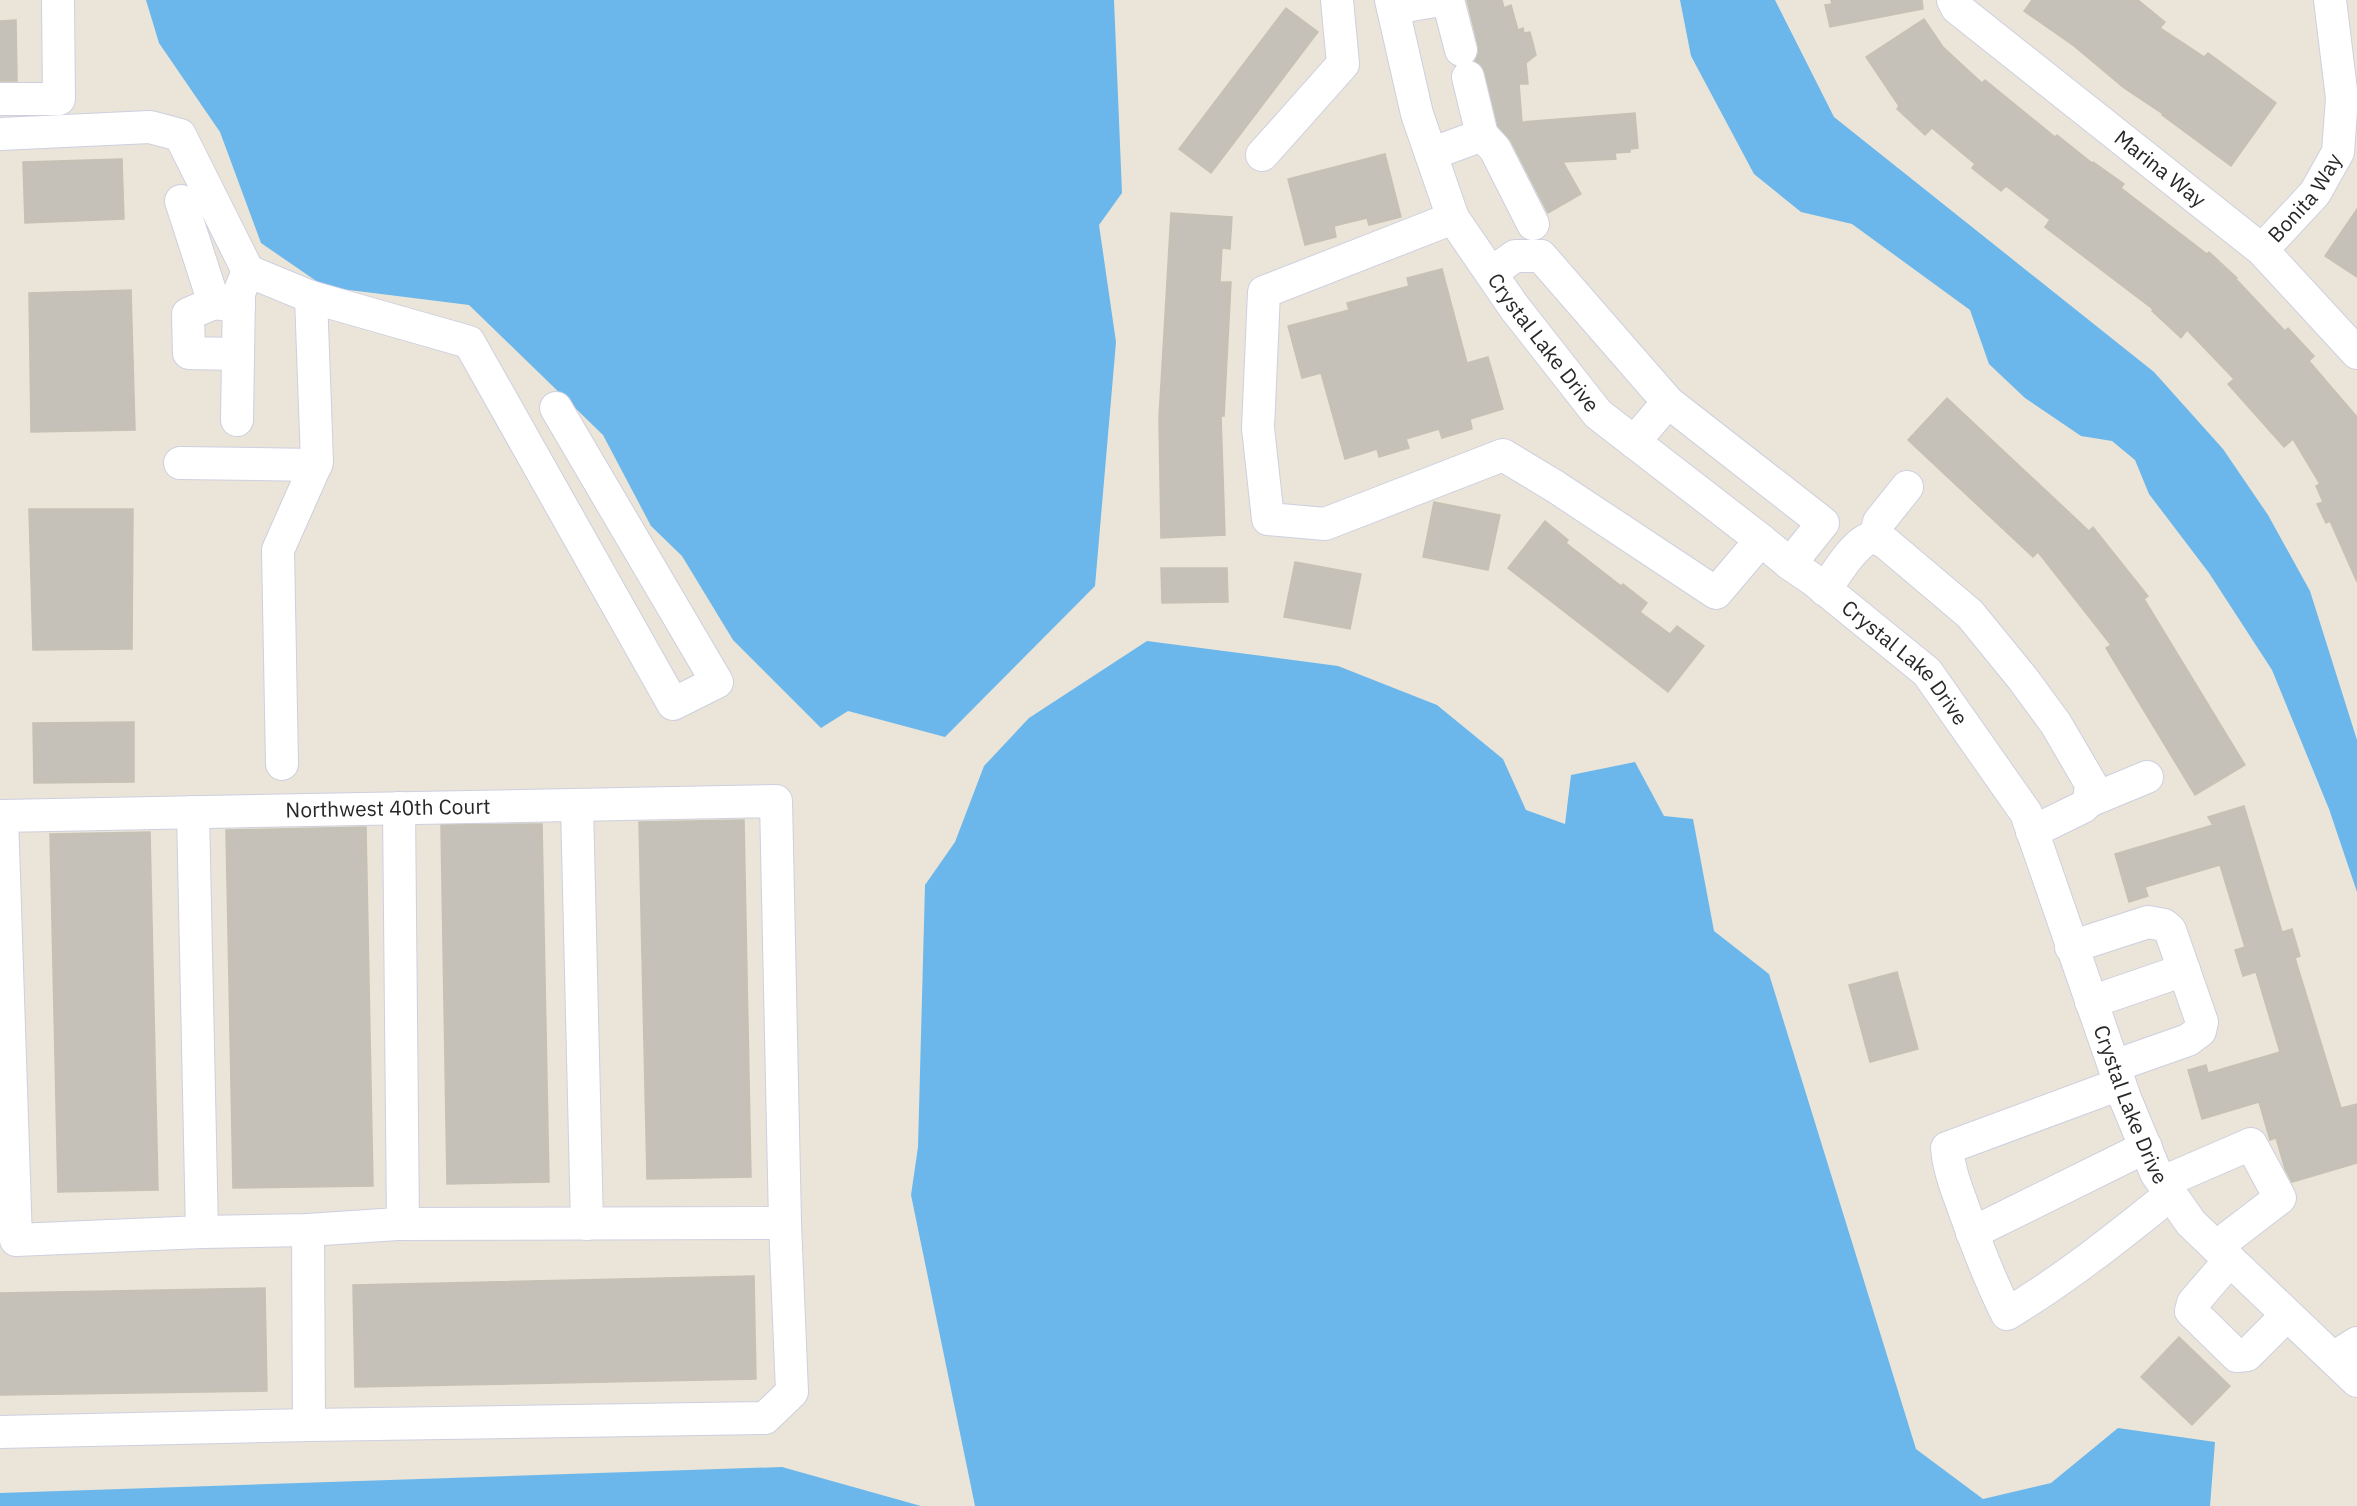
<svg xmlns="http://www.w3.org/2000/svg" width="2357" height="1506" font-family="'IBM Plex Sans',sans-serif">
<rect width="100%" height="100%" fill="#eae5d8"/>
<!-- water -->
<g fill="#6bb7ec">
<path d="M146,0H1114L1122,193L1099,225L1116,342L1095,586L945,737L848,711L821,728L733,640L682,556L651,526L603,435L469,305L325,287L261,243L220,132L159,43Z"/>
<path d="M1680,0H1775L1834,117L2154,372L2223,449L2268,515L2310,591L2357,740V892L2329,809L2272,670L2209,573L2149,494L2135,460L2112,441L2081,436L2025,398L1989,364L1970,310L1852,224L1801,212L1754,174L1691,56Z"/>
<path d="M1147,641L1338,666L1437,705L1503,759L1526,810L1565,824L1571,775L1635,762L1664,816L1693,819L1714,931L1769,974L1916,1449L1983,1499L2051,1483L2118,1428L2215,1442L2210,1506H975L911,1195L918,1147L925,885L955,842L984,766L1029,718Z"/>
<path d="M782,1467L921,1506H0V1493Z"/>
</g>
<!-- building -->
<g fill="#c5c1b8" stroke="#c5c1b3" stroke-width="1.5">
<path d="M1467,0H1502L1504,8L1511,5L1518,30L1523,28L1524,33L1530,32L1536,55L1526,63L1528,84H1519L1522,122L1635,113L1638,148L1630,149V152L1615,153L1616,159L1563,162L1581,194L1548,213L1511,141L1498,126L1485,73L1481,65L1475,61L1478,54V45Z"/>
<path d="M1831,0H1922L1923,9L1830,27L1825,5L1832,4Z"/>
<path d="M2032,0H2138L2165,22L2160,28L2204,57L2208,53L2276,103L2231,166L2162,115L2163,114L2124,88L2074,46L2024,11Z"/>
<path d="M1286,8L1318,32L1211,173L1179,149Z"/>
<path d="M1924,19L1943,47L1982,83L1985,80L2055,137L2057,135L2092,163L2093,162L2124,184L2121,188L2207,254L2209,252L2237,278L2236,279L2285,331L2288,328L2314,356L2309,361L2357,417V582L2330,521L2326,523L2317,504L2323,502L2316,486L2320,484L2293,439L2284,447L2228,384L2234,379L2187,330L2181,338L2152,311L2154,310L2045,227L2050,220L2006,186L2001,191L1972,168L1975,164L1932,128L1925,135L1897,109L1899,106L1866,57Z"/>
<path d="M16,20L17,81H0V21Z"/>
<path d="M1385,154L1401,217L1369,225L1367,218L1334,226L1336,237L1305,245L1288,179Z"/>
<path d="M122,159L124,219L25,223L23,162Z"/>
<path d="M2357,209V277L2325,256Z"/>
<path d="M1171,213L1232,217L1230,249L1222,248L1220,282H1231L1224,416H1221L1225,535L1161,538L1159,418Z"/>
<path d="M1442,269L1467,363L1488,357L1503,409L1470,419L1472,429L1442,438L1439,429L1406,439L1409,448L1379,457L1377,449L1345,459L1321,373L1302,378L1288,326L1349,310L1347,303L1409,286L1407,278Z"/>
<path d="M131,290L135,430L31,432L29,293Z"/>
<path d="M1947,398L2089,531L2093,527L2148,596L2144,599L2245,765L2195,795L2106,648L2111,645L2038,552L2033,557L1908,440Z"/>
<path d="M1434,502L1500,515L1488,570L1423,557Z"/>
<path d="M29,509H133L132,649L33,650Z"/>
<path d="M1545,521L1568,540L1566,543L1621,586L1623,584L1647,603L1640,612L1670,634L1677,626L1704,646L1668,692L1508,568Z"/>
<path d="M1295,562L1361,574L1350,629L1284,617Z"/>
<path d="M1161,568H1227L1228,602L1162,603Z"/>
<path d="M134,722V782L34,783L33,723Z"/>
<path d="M2244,806L2282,932L2292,929L2300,956L2295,958L2341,1108L2357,1104V1163L2292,1182L2285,1169L2276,1138L2270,1140L2259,1102L2202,1119L2188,1070L2206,1065L2208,1073L2280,1052L2256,972L2243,976L2235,950L2245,947L2220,865L2145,887L2148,896L2129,902L2115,854L2213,825L2208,817Z"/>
<path d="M744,820L751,1177L647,1179L639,822Z"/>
<path d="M542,824L549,1182L447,1184L441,825Z"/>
<path d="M366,827L373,1186L233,1188L226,830Z"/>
<path d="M150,832L158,1190L58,1192L50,834Z"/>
<path d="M1897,972L1918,1049L1870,1062L1849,985Z"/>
<path d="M754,1276L756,1379L355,1387L353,1285Z"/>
<path d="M265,1288L267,1391L0,1395V1293Z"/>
<path d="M2179,1337L2230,1386L2192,1425L2141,1377Z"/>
</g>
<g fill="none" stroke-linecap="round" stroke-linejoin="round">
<!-- minor casing -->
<g stroke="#cecfe0" stroke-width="34">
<g id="minor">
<path id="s1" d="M1391,0L1417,114L1453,218L1514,307L1598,414L1761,540L1790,564L1815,581L1927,672L2026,813L2125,1098L2156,1173L2191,1223L2357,1381"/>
<path d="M1448,0L1461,50"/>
<path id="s2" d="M1953,0L1957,8L2262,250L2357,353"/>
<path d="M1393,8L1441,0"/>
<path d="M1468,77L1482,135"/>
<path d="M0,99H59L58,0"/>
<path d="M0,134L150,127L180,135L248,271L311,297L469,342L673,704L717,682L556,408"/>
<path d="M1431,154L1482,135L1495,149L1533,224"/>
<path d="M1262,155L1343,64L1337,0"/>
<path d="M181,201L214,303L239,306"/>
<path d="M1453,218L1264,292L1258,428L1268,519L1325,524L1503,455L1556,487L1716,593L1761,540"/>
<path id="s3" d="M2262,250L2315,193L2338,152L2342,98L2330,0"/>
<path d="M1491,273L1515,256H1541L1668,402"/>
<path d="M214,303L188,314L189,353L237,354"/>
<path d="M237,420L239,293L248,271"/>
<path d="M1634,442L1668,402L1823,523L1790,564"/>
<path d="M180,463L316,465"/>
<path d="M1875,538L1879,522L1907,487"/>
<path d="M1825,590C1834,577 1857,538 1873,538C1878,538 1882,541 1886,543L1970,614L2023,679L2056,724L2091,784L2089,801L2083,807L2032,832"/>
<path d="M282,764L278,550L317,462L311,297"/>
<path d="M2089,801L2147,777"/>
<path d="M577,805L587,1224"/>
<path d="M399,808L403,1224"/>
<path d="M193,812L202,1232"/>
<path id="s4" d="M0,816H2C260,811 518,806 776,801L785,1223L397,1224L308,1230L202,1232L16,1240L2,816"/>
<path d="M2071,947L2148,922L2164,925L2170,930L2202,1022L2200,1031L2188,1040L2114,1066"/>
<path d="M2091,1002L2184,970"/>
<path d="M2120,1084L1947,1148C1949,1172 1958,1192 1966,1215C1978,1249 1991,1282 2007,1314C2065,1279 2118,1237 2171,1194"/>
<path d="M2163,1182L2251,1144L2280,1198L2216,1247"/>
<path d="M308,1230L309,1425L765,1418L792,1392L785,1223"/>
<path d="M1972,1233L2146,1147"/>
<path d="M2230,1260L2193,1303L2191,1311L2237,1356L2247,1355L2287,1315"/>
<path d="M2333,1358L2357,1343"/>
<path d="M0,1432L309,1425"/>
</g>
</g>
<!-- minor -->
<use href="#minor" stroke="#fff" stroke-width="32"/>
</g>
<g text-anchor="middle" stroke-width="5" stroke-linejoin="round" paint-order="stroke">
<!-- street labels -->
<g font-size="21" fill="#272727" stroke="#fff">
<text dy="7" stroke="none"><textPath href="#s2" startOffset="268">Marina Way</textPath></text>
<text dy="7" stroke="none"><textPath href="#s3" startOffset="68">Bonita Way</textPath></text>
<text dy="7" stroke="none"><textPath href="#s1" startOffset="381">Crystal Lake Drive</textPath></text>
<text dy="7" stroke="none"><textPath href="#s1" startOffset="867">Crystal Lake Drive</textPath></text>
<text dy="7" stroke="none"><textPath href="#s4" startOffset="388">Northwest 40th Court</textPath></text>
<text dy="7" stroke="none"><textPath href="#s1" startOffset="1371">Crystal Lake Drive</textPath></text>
</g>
</g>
</svg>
